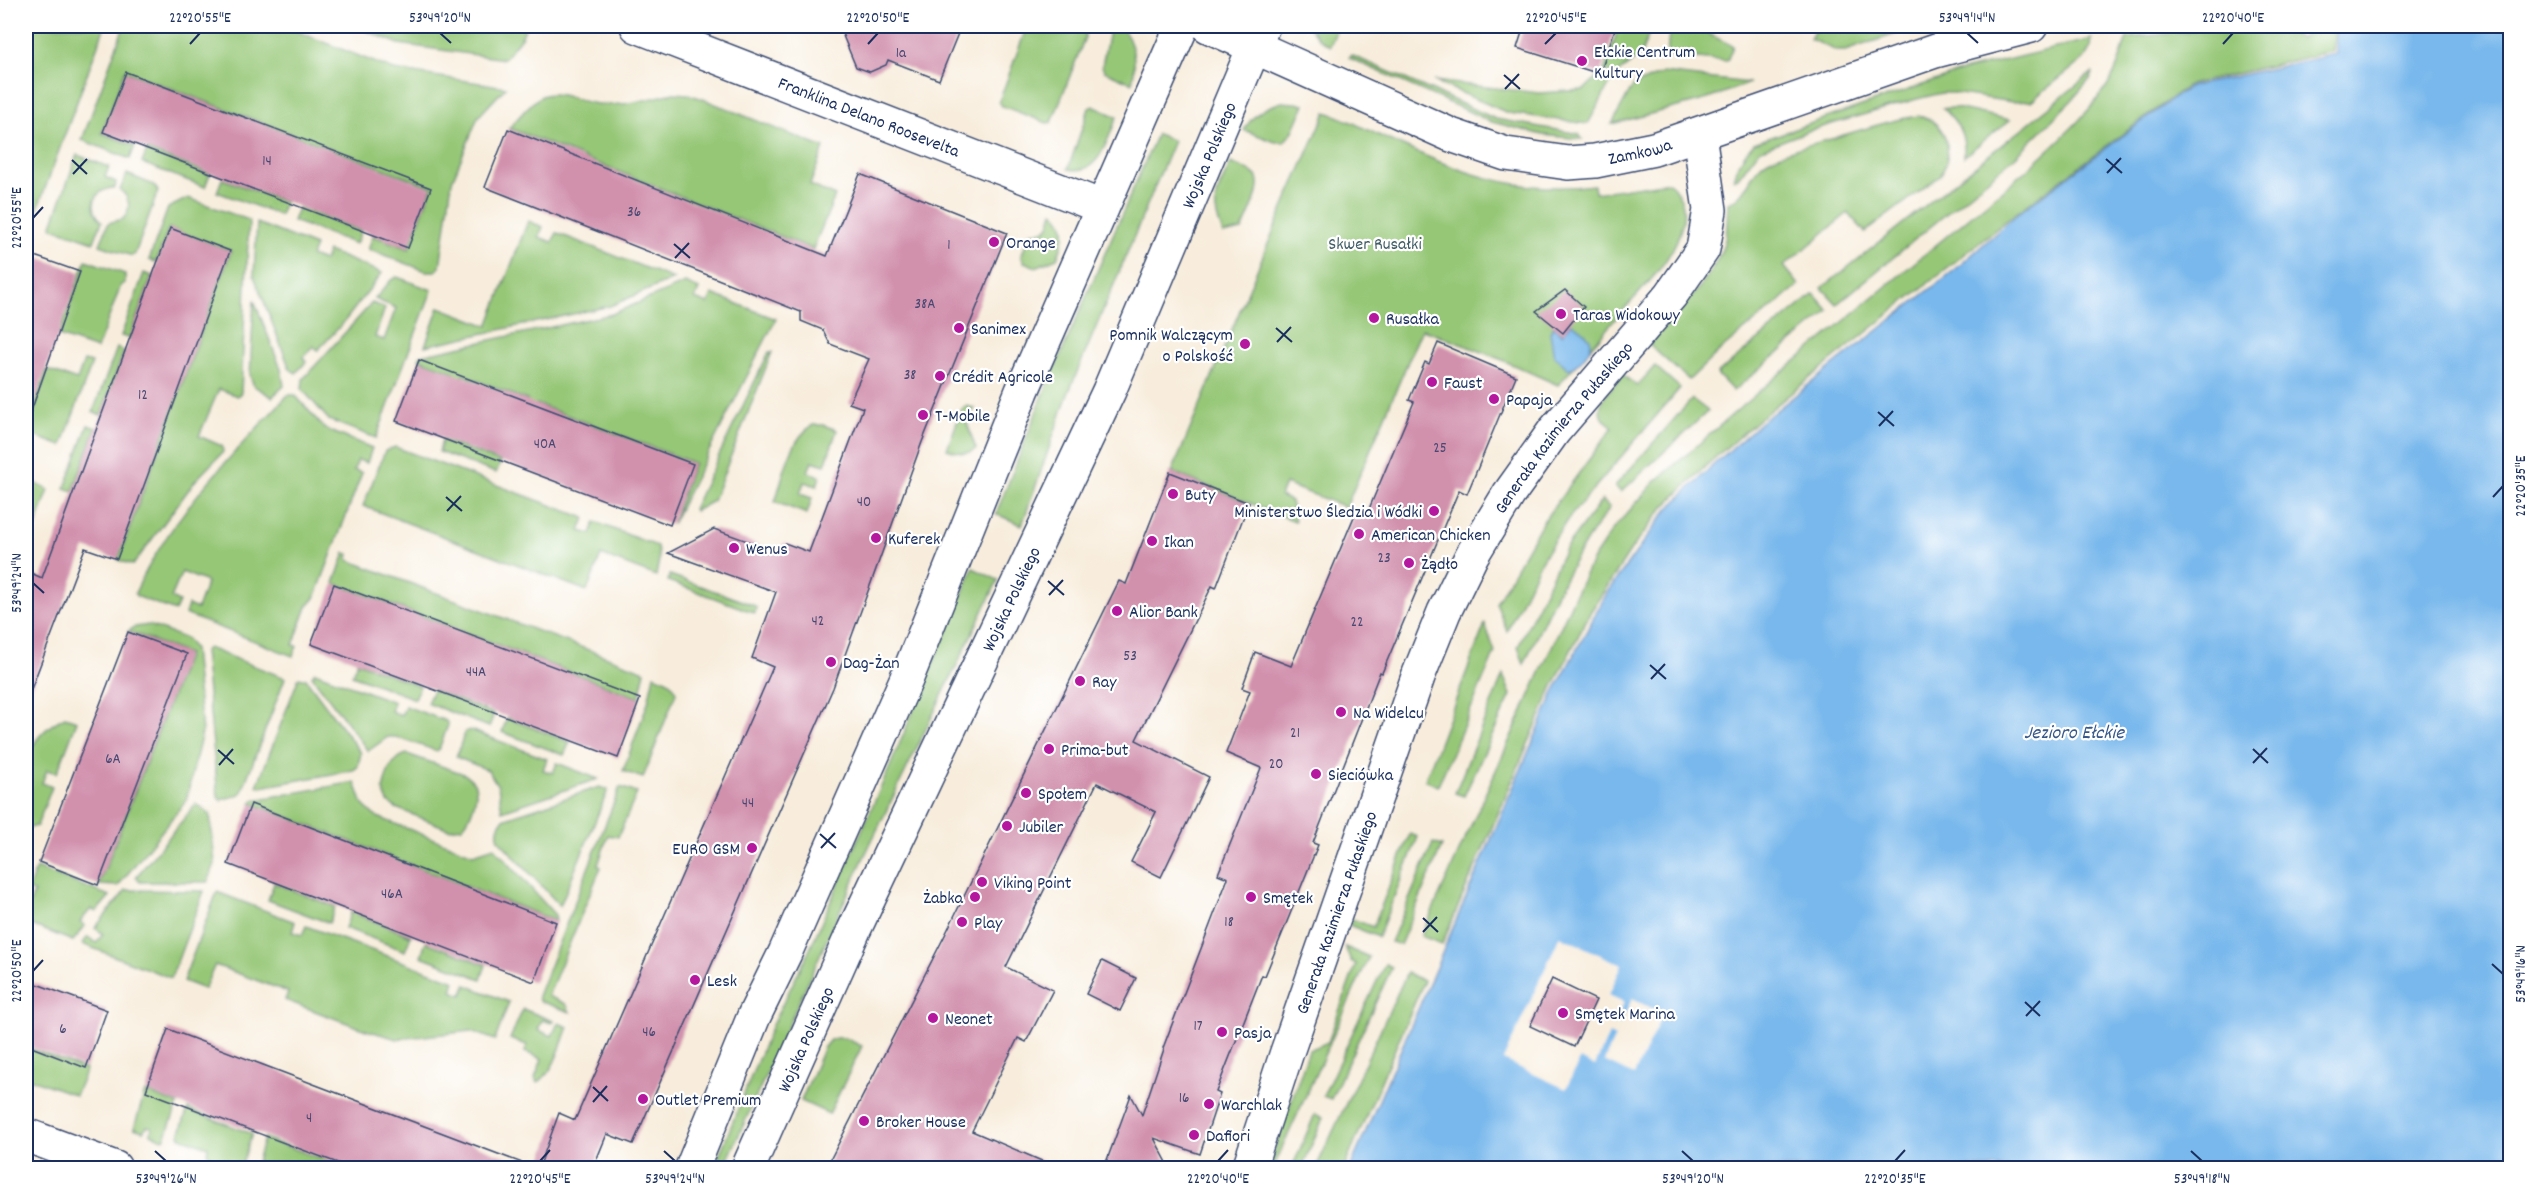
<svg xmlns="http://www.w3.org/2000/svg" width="2536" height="1194" font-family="Dekko,sans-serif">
<rect width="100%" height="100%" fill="#fff"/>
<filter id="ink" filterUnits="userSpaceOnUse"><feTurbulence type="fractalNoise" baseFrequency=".0167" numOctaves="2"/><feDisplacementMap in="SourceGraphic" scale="12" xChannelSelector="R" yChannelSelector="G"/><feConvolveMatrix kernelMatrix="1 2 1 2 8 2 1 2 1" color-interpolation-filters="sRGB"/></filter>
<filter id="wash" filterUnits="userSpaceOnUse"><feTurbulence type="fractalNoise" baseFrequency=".008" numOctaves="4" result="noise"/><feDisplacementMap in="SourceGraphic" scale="24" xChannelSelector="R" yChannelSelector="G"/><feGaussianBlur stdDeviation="1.35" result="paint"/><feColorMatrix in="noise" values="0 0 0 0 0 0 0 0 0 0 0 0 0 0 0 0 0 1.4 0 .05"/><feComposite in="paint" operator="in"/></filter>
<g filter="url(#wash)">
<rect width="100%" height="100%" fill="#f8eddc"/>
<!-- green -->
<g fill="#96c777" stroke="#587b6a" stroke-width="1.5">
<path d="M26,26H105L33,221L26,218Z"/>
<path d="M124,26H284L394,70L506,87L478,117L452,181L440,267L436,271H426L368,249L373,236L409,249L432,187L125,71L102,133L135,146L130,159L82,140Z"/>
<path d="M354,26H526L522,36L504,59L399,44Z"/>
<path d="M1027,26H1076L1085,31V37L1052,122L1047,123L1002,106L999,102Z"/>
<path d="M1110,26H1120C1134,41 1137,63 1132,83L1104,71L1102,66Z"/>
<path d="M1308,26H1338L1330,46L1320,40Z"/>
<path d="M1619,26H1630L1650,31L1641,54L1616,75L1604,71Z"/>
<path d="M1677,26L1691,33L1695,27L1733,46L1727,61L1667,55L1669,33H1673Z"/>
<path d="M1817,26H1919L1845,51H1837L1810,39Z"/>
<path d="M2241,26H2284L2300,39L2318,26H2335L2333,51L2189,85L2015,214L1888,315L1758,420L1710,462L1664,507L1633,547L1591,611L1552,688L1442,944L1421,936L1577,591L1593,559L1613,529L1655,482L1756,394L2029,168C2058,141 2091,113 2112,78C2119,66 2122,51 2127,38Z"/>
<path d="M2092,39L2091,47L2084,59L2031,101L2012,102L1953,93H1942L1917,99L1808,131L1759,150L1738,178L1734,180C1737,164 1743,155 1754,143L1966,70Z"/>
<path d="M1351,55L1496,119L1579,134L1582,139L1543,135L1492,122L1349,58Z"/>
<path d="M2093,72L2090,79L2072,100L2016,156L1837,304L1822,288Z"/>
<path d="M1663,73L1749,83L1708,99L1612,124L1633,86Z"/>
<path d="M1600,74L1613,78L1588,124L1508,113L1434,81L1539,93L1584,90Z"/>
<path d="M674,93L688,94L703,99L824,148L810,185L835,196L813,249L509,128C518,119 530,102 542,96C557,90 573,99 587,102C616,110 646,99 674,93Z"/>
<path d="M1282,102L1305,104L1293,131L1284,142H1275L1244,130C1253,114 1265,107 1282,102Z"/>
<path d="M1093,106L1117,117C1107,140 1099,177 1068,169L1089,108Z"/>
<path d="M1943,108H1956L2010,120L1964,156C1966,134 1957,122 1943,108Z"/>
<path d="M1326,112C1346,118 1369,131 1389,140C1461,172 1514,195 1594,185L1595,193L1669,182C1684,197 1687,211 1680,232C1670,264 1640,291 1618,316C1598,339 1578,363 1558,385L1500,359L1422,329L1346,507L1285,484L1280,496L1291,501L1295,521L1172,472L1278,220Z"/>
<path d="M1920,116C1948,123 1954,153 1940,176L1865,232L1848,213L1784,266L1799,285L1717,353L1689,380L1649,345C1674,316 1715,278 1725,240C1728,228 1727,215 1728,203C1749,195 1749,170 1768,160C1788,149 1813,144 1834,138C1862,130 1891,119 1920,116Z"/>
<path d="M1157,134L1174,141L1068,394L1022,525L996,514L1044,393Z"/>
<path d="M147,150L210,174L205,187L142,163Z"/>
<path d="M77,155L109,167L105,177L116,182L115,188C94,188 87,208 102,221L94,242L53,228L52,225Z"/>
<path d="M1231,163C1239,167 1251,170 1256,176C1264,186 1247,219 1242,230L1223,234C1209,199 1216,196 1231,163Z"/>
<path d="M127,174L154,185L158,191L135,254L132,256L100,245L108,223L123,219C131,210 131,198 120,190Z"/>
<path d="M222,179L285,202L280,215L217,192Z"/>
<path d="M188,198L249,220L241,393L237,396L219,389L199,436L222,446L223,452L195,481L133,565L118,560L231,251L169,228L156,262L149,260L168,208Z"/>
<path d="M298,208L361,231L356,244L293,221Z"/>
<path d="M1053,212C1071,225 1064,241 1057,258L1036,267L1024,262L1021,256L1031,232L1044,231L1049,226Z"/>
<path d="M528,221L543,227L539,237L552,242L557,233L674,279L610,306L425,346L439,307L488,326Z"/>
<path d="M257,223L315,246L311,256L324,261L328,251L382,273L344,322L318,350L313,346L303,357L306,362L296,373L290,369L254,276Z"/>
<path d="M86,260L125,274V283L121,285L97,349L59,336Z"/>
<path d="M144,273L152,276L129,338L121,336Z"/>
<path d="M397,277L432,290L376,438L329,420L302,389L303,379L372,303L385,308L375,337L384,340L396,308L375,299L391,280Z"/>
<path d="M685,283L699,289L695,299L708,304L712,294L776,319L672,524L694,463L537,404L535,407L527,404V400L463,375L461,379L452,375L454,372L419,359L421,355L612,314Z"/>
<path d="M1814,294L1829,311L1733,391L1717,374Z"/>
<path d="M254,300L281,369L284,386L272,397L254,386L250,376Z"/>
<path d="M117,348L124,351L101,415L93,412Z"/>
<path d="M769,352H772L713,501L695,511L693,509Z"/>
<path d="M84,361L92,363L62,446L26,433L47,370L77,380Z"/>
<path d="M1655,366L1680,388L1567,520L1541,561L1507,631L1496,603L1542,523L1613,427C1610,424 1605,421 1602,417C1594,402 1615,385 1623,375L1637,386Z"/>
<path d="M288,395H295L325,429L372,448L367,463L358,460L354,470L362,473L315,598L307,607L293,645L297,646L293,656L185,614L188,605L197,609L207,582L182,572L171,598L179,602L175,611L136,596L135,593C172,514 230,457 288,395Z"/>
<path d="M1692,399L1708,411L1621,492L1615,486Z"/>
<path d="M966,406L974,408L967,423L976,449C966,456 957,452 947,449L962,409Z"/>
<path d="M88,425L96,428L73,491L65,488Z"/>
<path d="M813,425H823L837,430L825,465L812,461L808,472L820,476L817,486L804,482L800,494L812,498L807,514L775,502C783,478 789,439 813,425Z"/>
<path d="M442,440L501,462L496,473L439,452Z"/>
<path d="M395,447L585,518L580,531L591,534L595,522L657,546L659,560L656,576L601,555L587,591L363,506L385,451Z"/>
<path d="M29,480L49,490L31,539L26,537V490Z"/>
<path d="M1602,500L1610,508C1572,555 1549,610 1524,664L1518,647L1565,549Z"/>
<path d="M345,553L349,554L348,560L645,671L639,698L334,583Z"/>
<path d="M973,568L998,580L865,855L724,1168H714L772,1025L808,953L891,764Z"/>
<path d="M670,575L753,605L756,607L755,613L668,581Z"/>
<path d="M1485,624L1495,652L1438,786L1425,780Z"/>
<path d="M149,625L187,639L194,649L202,732L186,801L118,886L99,885L188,654L128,631L135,627Z"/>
<path d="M208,648L285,678L241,794L221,800L218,797L204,651Z"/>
<path d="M357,662L420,686L415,699L352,675Z"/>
<path d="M315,672L394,702L391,711L401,716L405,706L446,721L448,725L439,749L437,751L396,737H388L368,751L312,676Z"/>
<path d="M654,675C664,679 674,681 676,693L643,778L623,771L648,702Z"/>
<path d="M1503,675L1511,695L1464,796L1455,793Z"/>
<path d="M299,677L306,679L361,753L358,766L354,770L261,787L257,786Z"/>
<path d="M433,690L494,714L489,727L427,703Z"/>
<path d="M65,717L77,721L57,773L47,770L42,783L52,787L37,826L26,829C25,781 15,742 65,717Z"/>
<path d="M507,718L570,742L564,755L502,732Z"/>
<path d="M470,730L547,759L543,770L553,773L557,763L598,779L502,811L498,786L488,770L456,757L465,732Z"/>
<path d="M407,754L464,774C469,777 473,780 475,785C479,796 470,820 462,827L449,829L396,808L388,802L383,790C386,775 391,758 407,754Z"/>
<path d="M355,782L363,805L375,816L473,854L494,847L555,915L556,921L251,803L254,800Z"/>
<path d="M599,787L608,790L560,906L499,840C496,832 498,822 506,818Z"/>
<path d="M620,787L637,793L618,837L608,835L598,865L601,867L548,996L566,1004L570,1012L539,1001L538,996Z"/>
<path d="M196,804L210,814L215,864L208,882H140L136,877Z"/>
<path d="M1410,834L1418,837L1378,937L1349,925L1352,919L1373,927Z"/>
<path d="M1433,843L1442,846L1400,945L1391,942Z"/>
<path d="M36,868L110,896L96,912L91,909L80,922L85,926L73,941L26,923V902L30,903L34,892L28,890Z"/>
<path d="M274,883L335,907L329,923L268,900Z"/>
<path d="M126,890L204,891L171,978L82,944L88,937L96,943L103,934L95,928Z"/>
<path d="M217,892L295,922L292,932L302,935L306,926L455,981L452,991L462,995L466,985L509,1002L495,1040L471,1031L397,1039L366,1030L285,1000L288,992L215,965L204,989L183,981Z"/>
<path d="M351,912L411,936L405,951L345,928Z"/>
<path d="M426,942L486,965L481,979L421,956Z"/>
<path d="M1345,947L1369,957L1273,1168H1268L1309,1050L1328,1042L1356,964L1351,961Z"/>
<path d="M1385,964L1392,967L1331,1099L1323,1096Z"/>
<path d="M1407,973L1424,981L1344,1168H1316Z"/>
<path d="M523,1009L553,1021L552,1023L542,1020L538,1030L552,1036L558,1023L568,1027C560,1046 555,1072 537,1083L535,1078L542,1059L525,1052L527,1045L510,1039Z"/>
<path d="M836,1038H845L862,1046L829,1114L801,1101L824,1047L830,1040Z"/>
<path d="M26,1047L86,1070L75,1095L26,1077Z"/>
<path d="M145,1092L178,1104L165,1138L163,1139L151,1134L152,1127L147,1126L143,1131L134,1128Z"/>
<path d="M188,1109L252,1134L241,1167L211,1158L207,1152L208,1147L180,1137L179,1135Z"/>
<path d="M1315,1114L1323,1118L1302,1168H1292Z"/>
<path d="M264,1138L328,1161L325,1168H255Z"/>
</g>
<!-- water -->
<g fill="#78b8ec" stroke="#4a74a5" stroke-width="1.5">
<path d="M2336,26H2510V1168H1350L1555,690L1608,591L1667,510L1712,466L1760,423L1957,268L2016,215L2189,87L2336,54Z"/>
<path d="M1572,323C1577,327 1587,333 1590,339C1595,349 1577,366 1569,369L1554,356L1550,332L1554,326L1562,334Z"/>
</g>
<!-- pier -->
<path fill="#f8eddc" d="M1560,936L1622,965L1609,995L1624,1002L1615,1022L1620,1024L1632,999L1663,1013L1634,1075L1604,1061L1615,1037L1609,1034L1595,1066L1580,1059L1566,1089L1503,1060Z"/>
<g id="blocks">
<!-- building -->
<g fill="#d191ad">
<path d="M839,26H961L939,80L888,60L886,65L870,72L856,67Z"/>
<path d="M1524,26H1616L1600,74L1517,48Z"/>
<path d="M126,72L431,188L408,248L103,132Z"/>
<path d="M508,129L827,256L860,174L1007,233L922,442L833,688L633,1144L607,1134L593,1168H539L559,1113L575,1120L773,667L752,658L776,592L668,553L714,529L775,551L785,543L809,552L863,408L849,403L869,359L830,344L823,330L801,321V312L485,187Z"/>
<path d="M170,228L230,251L117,559L85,548L28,697L26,696V571L42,578Z"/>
<path d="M26,253L80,272L30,414L26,413Z"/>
<path d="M1565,290L1584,307L1563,333L1536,311Z"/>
<path d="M1438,343L1516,376L1467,494L1459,490L1382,673L1380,672L1313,843L1318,845L1265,976L1262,975L1216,1092L1220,1094L1200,1154L1154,1138L1170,1168H1104L1131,1095L1142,1115L1164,1049L1163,1048L1228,878L1218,874L1261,768L1226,753L1250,691L1242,688L1255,652L1291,666L1356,512L1366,516L1414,402L1409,400L1425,362L1429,364Z"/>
<path d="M419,360L693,464L670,525L396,421Z"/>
<path d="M1170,472L1249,503L1216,588L1212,586L1136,740L1209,777L1161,877L1131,862L1156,812L1097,783L1006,967L1053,990L1026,1042L1018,1038L972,1131L1058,1168H826L945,935L1119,581L1126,584Z"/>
<path d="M334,584L640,699L618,758L311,644Z"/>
<path d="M128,632L187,654L98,885L39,862Z"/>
<path d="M251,804L556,922L534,982L228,864Z"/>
<path d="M1102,961L1136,978L1120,1011L1086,994Z"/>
<path d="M1552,979L1596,1000L1574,1047L1530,1026Z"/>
<path d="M26,980L107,1010L86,1068L26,1045Z"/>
<path d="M168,1029L530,1166L529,1168H351L146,1091Z"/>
</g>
</g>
</g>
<g filter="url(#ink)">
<use href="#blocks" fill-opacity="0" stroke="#3c4c71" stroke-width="1.5"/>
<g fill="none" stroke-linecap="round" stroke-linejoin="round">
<!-- street casing -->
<g stroke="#3c4c71" stroke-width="36">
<g id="street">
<path id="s1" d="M637,26L1102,207"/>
<path id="s2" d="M1249,1168L1286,1055L1419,674L1444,612L1472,555L1509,494L1554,431L1671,295L1703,249L1710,210L1699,134"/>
</g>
</g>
<!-- secondary casing -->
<g stroke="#3c4c71" stroke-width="36">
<g id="secondary">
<path id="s3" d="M1208,26L1451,135L1506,154L1568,163L1595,161L1654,149L1935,51L2031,26"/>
<path d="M26,1135L115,1168"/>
<path d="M692,1168L754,1016L785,953L906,680L1022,391L1182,26"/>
<path id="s4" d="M748,1168L854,930L1109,391L1263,26"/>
</g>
</g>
<!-- street -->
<use href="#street" stroke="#fff" stroke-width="33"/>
<!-- secondary -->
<use href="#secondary" stroke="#fff" stroke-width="33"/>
</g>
</g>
<!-- ticks -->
<path fill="none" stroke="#1b2f5e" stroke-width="2" d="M440,33L451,43M1967,33L1978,43M190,44L200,33M868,44L878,33M1545,44L1556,33M2223,44L2233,33M1504,75L1520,89M1505,89L1519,74M2106,159L2122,173M72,160L87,174M2107,173L2121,158M73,174L87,159M33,218L43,207M674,244L690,258M675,258L689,243M1276,328L1292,342M1277,342L1291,327M1878,412L1894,426M1879,426L1893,411M446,497L462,511M2493,497L2503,486M447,511L461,496M1048,581L1064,595M33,583L44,593M1049,595L1063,580M1650,665L1666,679M1651,679L1665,664M2253,749L2268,763M218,750L234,764M2253,763L2267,748M219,765L233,749M820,834L836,848M821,848L835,833M1423,918L1438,932M1423,932L1437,917M2492,964L2503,974M33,971L43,960M2025,1002L2040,1016M2026,1016L2040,1001M593,1087L608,1101M593,1102L607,1086M155,1151L166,1161M664,1151L675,1161M1682,1151L1693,1161M2191,1151L2202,1161M540,1161L550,1150M1218,1161L1228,1150M1895,1161L1905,1150"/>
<!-- markers -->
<g fill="#b5179e" stroke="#fff" stroke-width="2">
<circle cx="1582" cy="61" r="6"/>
<circle cx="994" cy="242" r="6"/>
<circle cx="1561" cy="314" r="6"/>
<circle cx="1374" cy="318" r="6"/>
<circle cx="959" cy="328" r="6"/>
<circle cx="1245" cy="344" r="6"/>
<circle cx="940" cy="376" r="6"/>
<circle cx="1432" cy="382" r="6"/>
<circle cx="1494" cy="399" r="6"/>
<circle cx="923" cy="415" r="6"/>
<circle cx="1173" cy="494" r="6"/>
<circle cx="1434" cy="511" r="6"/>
<circle cx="1359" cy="534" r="6"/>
<circle cx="876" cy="538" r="6"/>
<circle cx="1152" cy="541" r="6"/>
<circle cx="734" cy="548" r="6"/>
<circle cx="1409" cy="563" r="6"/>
<circle cx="1117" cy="611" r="6"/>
<circle cx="831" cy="662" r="6"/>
<circle cx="1080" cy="681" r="6"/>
<circle cx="1341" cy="712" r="6"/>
<circle cx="1049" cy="749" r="6"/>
<circle cx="1316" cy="774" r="6"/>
<circle cx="1026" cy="793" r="6"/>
<circle cx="1007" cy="826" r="6"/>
<circle cx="752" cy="848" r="6"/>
<circle cx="982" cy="882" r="6"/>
<circle cx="975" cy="897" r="6"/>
<circle cx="1251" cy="897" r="6"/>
<circle cx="962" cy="922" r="6"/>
<circle cx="695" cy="980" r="6"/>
<circle cx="1563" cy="1013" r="6"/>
<circle cx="933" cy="1018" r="6"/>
<circle cx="1222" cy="1032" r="6"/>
<circle cx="643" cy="1099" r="6"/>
<circle cx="1209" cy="1104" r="6"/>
<circle cx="864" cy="1121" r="6"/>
<circle cx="1194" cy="1135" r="6"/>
</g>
<g text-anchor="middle" stroke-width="4.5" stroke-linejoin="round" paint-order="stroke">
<!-- number labels -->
<g font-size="15" fill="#484872">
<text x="901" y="57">1a</text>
<text x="267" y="165">14</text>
<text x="634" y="216">36</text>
<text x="949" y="249">1</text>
<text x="925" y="308">38A</text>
<text x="910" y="379">38</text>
<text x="143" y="399">12</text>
<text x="545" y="448">40A</text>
<text x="1440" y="452">25</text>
<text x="864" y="506">40</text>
<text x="1384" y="562">23</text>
<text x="818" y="625">42</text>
<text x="1357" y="626">22</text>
<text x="1130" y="660">53</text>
<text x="476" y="676">44A</text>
<text x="1295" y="737">21</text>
<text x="113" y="763">6A</text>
<text x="1276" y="768">20</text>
<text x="748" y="807">44</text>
<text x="392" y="898">46A</text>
<text x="1229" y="926">18</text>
<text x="1198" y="1030">17</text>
<text x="63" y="1033">6</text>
<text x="649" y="1036">46</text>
<text x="1184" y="1102">16</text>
<text x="309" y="1122">4</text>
</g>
<!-- poi labels -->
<g font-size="18" fill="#1b2f5e" stroke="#fff" text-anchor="start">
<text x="1594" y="57">Ełckie Centrum<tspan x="1594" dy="21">Kultury</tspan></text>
<text x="1006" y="248">Orange</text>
<text x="1573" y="320">Taras Widokowy</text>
<text x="1386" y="324">Rusałka</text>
<text x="971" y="334">Sanimex</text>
<text x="1233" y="340" text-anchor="end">Pomnik Walczącym<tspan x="1233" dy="21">o Polskość</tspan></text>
<text x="952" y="382">Crédit Agricole</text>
<text x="1444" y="388">Faust</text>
<text x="1506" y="405">Papaja</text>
<text x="935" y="421">T-Mobile</text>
<text x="1185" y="500">Buty</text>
<text x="1422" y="517" text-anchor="end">Ministerstwo Śledzia i Wódki</text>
<text x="1371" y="540">American Chicken</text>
<text x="888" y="544">Kuferek</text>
<text x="1164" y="547">Ikan</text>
<text x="746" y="554">Wenus</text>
<text x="1421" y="569">Żądło</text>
<text x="1129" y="617">Alior Bank</text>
<text x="843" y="668">Dag-Żan</text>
<text x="1092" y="687">Ray</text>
<text x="1353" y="718">Na Widelcu</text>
<text x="1061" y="755">Prima-but</text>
<text x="1328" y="780">Sieciówka</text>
<text x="1038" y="799">Społem</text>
<text x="1019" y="832">Jubiler</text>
<text x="740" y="854" text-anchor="end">EURO GSM</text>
<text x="994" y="888">Viking Point</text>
<text x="963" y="903" text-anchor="end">Żabka</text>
<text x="1263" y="903">Smętek</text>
<text x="974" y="928">Play</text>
<text x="707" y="986">Lesk</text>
<text x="1575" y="1019">Smętek Marina</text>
<text x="945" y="1024">Neonet</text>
<text x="1234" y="1038">Pasja</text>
<text x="655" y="1105">Outlet Premium</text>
<text x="1221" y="1110">Warchlak</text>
<text x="876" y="1127">Broker House</text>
<text x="1206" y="1141">Dafiori</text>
</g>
<!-- street labels -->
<g font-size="18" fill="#1b2f5e" stroke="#fff">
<text dy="6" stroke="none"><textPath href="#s1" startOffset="249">Franklina Delano Roosevelta</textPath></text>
<text dy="6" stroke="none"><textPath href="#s3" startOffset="460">Zamkowa</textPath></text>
<text dy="6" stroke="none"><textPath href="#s4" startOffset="1113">Wojska Polskiego</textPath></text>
<text dy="6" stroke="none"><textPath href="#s2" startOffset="810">Generała Kazimierza Pułaskiego</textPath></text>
<text dy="6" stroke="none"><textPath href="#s4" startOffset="627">Wojska Polskiego</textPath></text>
<text dy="6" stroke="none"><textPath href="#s2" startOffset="270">Generała Kazimierza Pułaskiego</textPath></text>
<text dy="6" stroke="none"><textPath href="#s4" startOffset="141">Wojska Polskiego</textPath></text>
</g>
<!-- park labels -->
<g font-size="18" fill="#405d66" stroke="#fff">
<text x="1375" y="249">Skwer Rusałki</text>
</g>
<!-- water labels -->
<g font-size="20" font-style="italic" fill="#375889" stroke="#fff">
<text x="2074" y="738">Jezioro Ełckie</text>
</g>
</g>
<!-- margin -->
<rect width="2536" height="1194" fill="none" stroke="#fff" stroke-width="66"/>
<rect x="33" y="33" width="2470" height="1128" fill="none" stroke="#1b2f5e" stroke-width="2"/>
<g font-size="15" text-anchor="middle" fill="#1b2f5e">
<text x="200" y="22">22°20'55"E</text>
<text x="440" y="22">53°49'20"N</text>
<text x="878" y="22">22°20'50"E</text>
<text x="1556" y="22">22°20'45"E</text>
<text x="1967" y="22">53°49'14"N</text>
<text x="2233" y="22">22°20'40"E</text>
<text transform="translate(16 218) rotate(-90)" y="5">22°20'55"E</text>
<text transform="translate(2520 486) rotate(-90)" y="5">22°20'35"E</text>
<text transform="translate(16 583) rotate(-90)" y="5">53°49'24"N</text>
<text transform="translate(16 971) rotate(-90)" y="5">22°20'50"E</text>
<text transform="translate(2520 974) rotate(-90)" y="5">53°49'16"N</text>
<text x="166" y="1183">53°49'26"N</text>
<text x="540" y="1183">22°20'45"E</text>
<text x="675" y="1183">53°49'24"N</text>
<text x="1218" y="1183">22°20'40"E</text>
<text x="1693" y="1183">53°49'20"N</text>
<text x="1895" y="1183">22°20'35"E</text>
<text x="2202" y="1183">53°49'18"N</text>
</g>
</svg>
